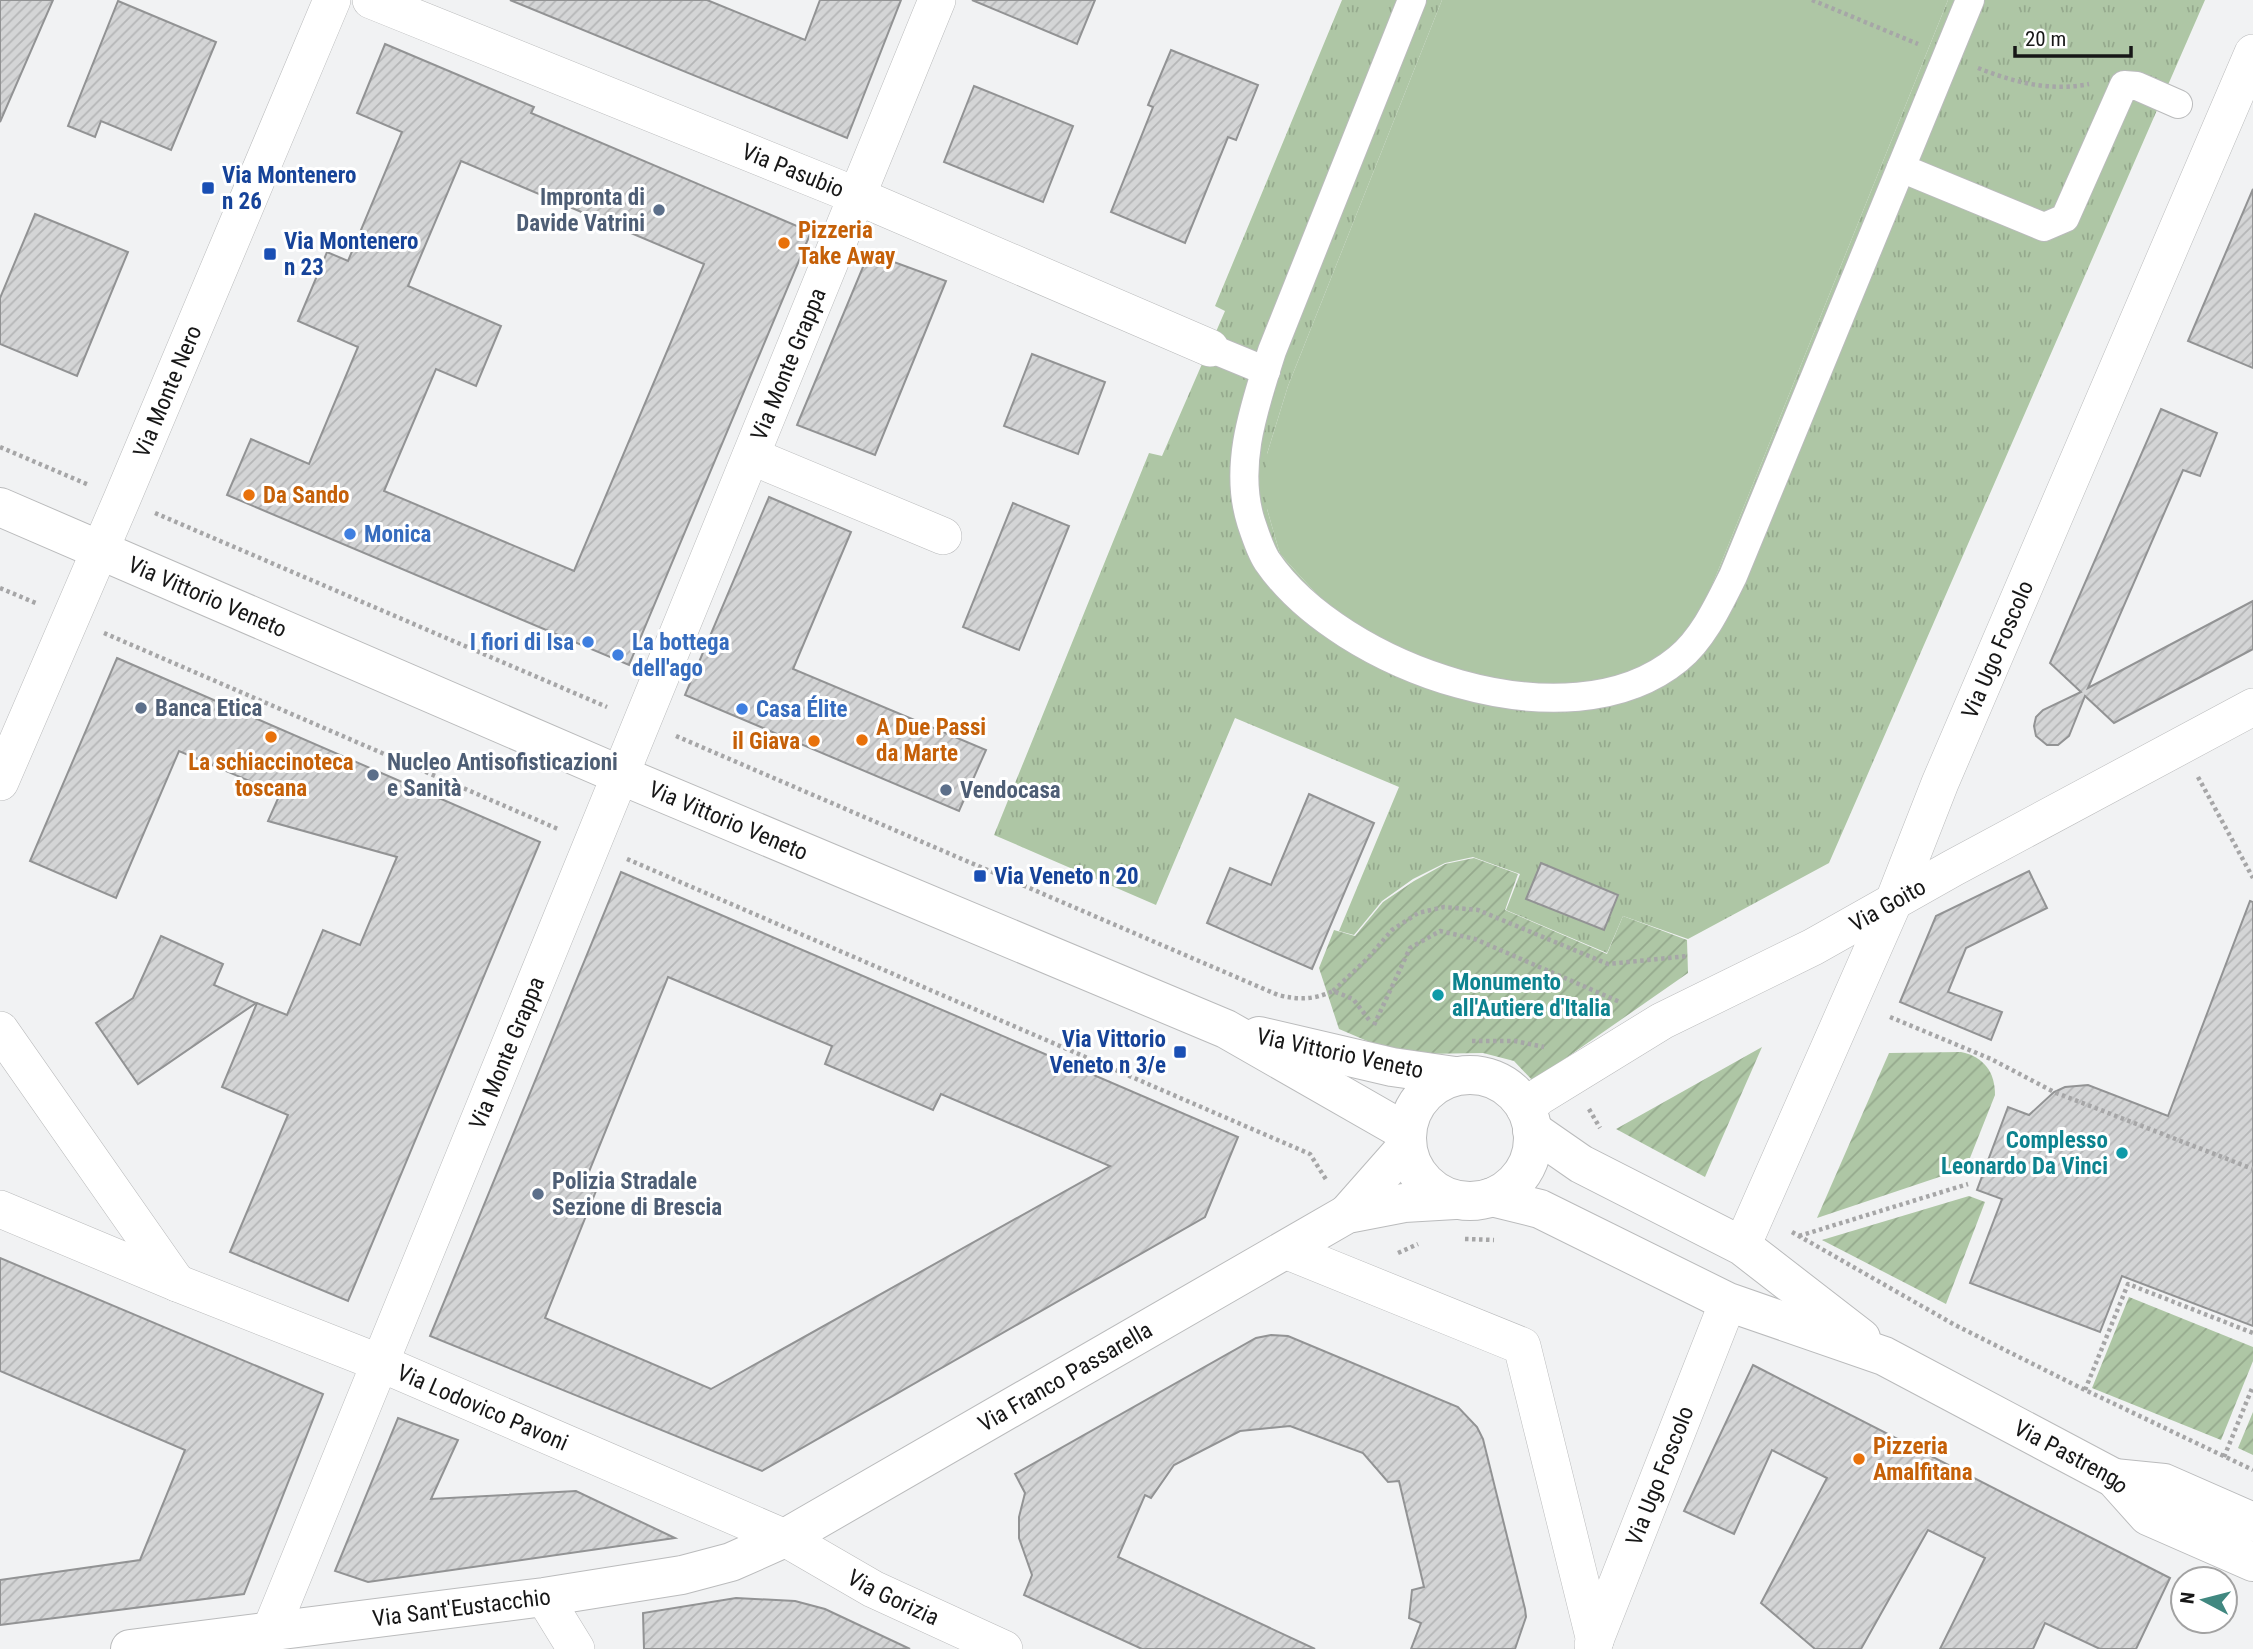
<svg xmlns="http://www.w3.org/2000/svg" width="2253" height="1649" font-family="'Roboto Condensed',sans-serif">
<defs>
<pattern id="park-tufts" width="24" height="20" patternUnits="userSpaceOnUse" patternTransform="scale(1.75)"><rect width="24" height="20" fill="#aec6a5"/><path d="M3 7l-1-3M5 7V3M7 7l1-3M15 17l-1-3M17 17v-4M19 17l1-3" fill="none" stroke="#95a98d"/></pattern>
<pattern id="garden-furrows" width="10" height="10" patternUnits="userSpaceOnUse" patternTransform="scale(1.75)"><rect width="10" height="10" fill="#aec6a5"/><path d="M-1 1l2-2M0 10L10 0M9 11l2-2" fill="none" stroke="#95a98d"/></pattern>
<pattern id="building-hatch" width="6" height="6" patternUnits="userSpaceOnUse" patternTransform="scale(1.75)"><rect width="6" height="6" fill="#d4d5d6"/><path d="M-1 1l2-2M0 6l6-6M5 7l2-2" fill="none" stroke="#b5b6b7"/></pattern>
</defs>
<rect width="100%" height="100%" fill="#f1f2f3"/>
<!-- grass -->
<path fill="#aec6a5" d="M1442,0H1948L1703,608L1670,653L1628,681L1507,691L1375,643L1323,601L1280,554L1267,509V454L1288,386Z"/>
<!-- park -->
<path fill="url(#park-tufts)" d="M1342,0H1442L1288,386L1267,454V509L1280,554L1323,601L1375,643L1507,691L1628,681L1670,654L1703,608L1948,0H2205L1829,863L1688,939L1623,916L1607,953L1506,910L1520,874L1473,857L1445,863L1413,879L1382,901L1354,935L1339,931L1399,787L1235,718L1156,905L994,835L1149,453L1162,456L1225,311L1215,306Z"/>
<!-- garden -->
<g fill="url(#garden-furrows)">
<path d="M1474,858L1518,874L1505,910L1607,954L1623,916L1687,940L1688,973L1533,1081L1514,1061L1483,1053L1421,1054L1386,1049L1339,1029L1319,968L1334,930L1355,936L1383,902L1414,881L1445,864Z"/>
<path d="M1762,1047L1705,1177L1616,1129Z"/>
<path d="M1961,1052C1984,1057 1995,1072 1995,1095L1966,1168L1817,1218L1889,1053Z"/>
<path d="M1969,1196L1985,1202L1946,1304L1822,1240Z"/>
<path d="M2129,1297L2253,1347V1361L2221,1440L2092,1388Z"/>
<path d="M2253,1412V1455L2238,1448Z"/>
</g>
<!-- building -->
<g fill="url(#building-hatch)" stroke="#929394" stroke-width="2" fill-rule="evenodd">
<path d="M0,0H53L0,122Z"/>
<path d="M510,0H707L805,40L820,0H901L847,138Z"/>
<path d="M972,0H1095L1077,44Z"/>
<path d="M118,1L216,42L171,150L101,121L95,137L68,126Z"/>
<path d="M385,44L534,107L531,113L811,232L629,665L227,495L251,439L309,464L358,347L298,321L327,252L348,261L402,132L357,113ZM461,161L704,264L574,571L384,491L436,369L476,386L501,326L408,286Z"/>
<path d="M1171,50L1258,85L1236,140L1228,137L1185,243L1111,212L1153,107L1148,105Z"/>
<path d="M974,86L1073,126L1043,202L944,162Z"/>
<path d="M2253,189V368L2188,341Z"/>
<path d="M35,214L128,252L77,376L0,344V298Z"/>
<path d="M868,255L883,258L946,281L875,455L797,425Z"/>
<path d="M1032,354L1105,382L1078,454L1004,426Z"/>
<path d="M2161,409L2217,433L2200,476L2183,470L2088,688L2253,601V649L2114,723L2085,696L2069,736L2058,745H2047L2036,736L2034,726L2036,717L2043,710L2081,692L2050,663Z"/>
<path d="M769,497L851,532L793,669L986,750L959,811L685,695Z"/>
<path d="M1013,503L1069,526L1019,650L963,627Z"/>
<path d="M117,658L540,842L348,1301L230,1252L288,1115L222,1087L257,1003L287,1015L323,930L360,945L397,857L268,821L280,794L179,751L116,898L30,861Z"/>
<path d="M1309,794L1374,823L1312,969L1207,923L1230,868L1271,885Z"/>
<path d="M1541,863L1618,895L1604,930L1526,899Z"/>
<path d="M2029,871L2047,908L1966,948L1948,992L2002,1012L1991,1040L1900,1002L1936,916Z"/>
<path d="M621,872L1238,1137L1205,1217L762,1471L430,1336ZM668,977L832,1046L825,1064L933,1110L941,1094L1110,1166L711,1389L545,1318L598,1186L586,1179Z"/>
<path d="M2250,901L2253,902V1326L2122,1276L2100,1332L1970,1283L2002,1199L1977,1190L2008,1107L2029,1115L2054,1092L2065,1087L2088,1085L2168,1116Z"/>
<path d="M161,936L223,964L214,985L256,1003L138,1084L96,1023L133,998Z"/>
<path d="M0,1258L323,1394L244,1594L0,1625V1580L140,1560L185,1450L0,1371Z"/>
<path d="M1271,1335L1288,1336L1458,1407L1477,1427L1483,1439L1525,1609L1526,1617L1515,1649H1411L1421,1623L1409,1618L1412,1590L1424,1587L1399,1481L1388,1482L1363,1453L1290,1426L1240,1431L1174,1465L1151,1498L1145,1495L1118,1557L1315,1649H1142L1024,1595L1032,1575L1019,1538V1517L1025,1493L1015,1474L1256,1338Z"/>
<path d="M1753,1365L2170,1578L2136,1649H2100L2045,1623L2033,1649H1940L1985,1558L1928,1530L1861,1649H1815L1761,1603L1827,1478L1772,1450L1734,1534L1684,1511Z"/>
<path d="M398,1418L458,1440L431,1499L576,1491L675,1538L368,1582L335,1571Z"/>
<path d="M736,1598L795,1601L825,1609L910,1649H644L643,1613Z"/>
</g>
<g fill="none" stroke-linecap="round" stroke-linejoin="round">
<!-- pedestrian casing -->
<g stroke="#babbbc" stroke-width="30">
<g id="pedestrian">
<path d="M1412,0L1272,351C1255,405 1233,465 1251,522C1255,534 1260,550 1267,561C1340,668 1569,749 1678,659C1703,639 1719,604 1733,576L1970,0"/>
<path d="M1901,168L2044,227L2065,218L2124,85L2137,86L2178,104"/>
<path d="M1210,348L1266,371"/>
</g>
</g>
<!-- minor casing -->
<g stroke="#babbbc" stroke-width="38">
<g id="minor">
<path id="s1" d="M371,0L857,196L1210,348"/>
<path d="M751,456L943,536"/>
<path id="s2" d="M0,782L122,499L332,0"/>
<path d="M0,1030L177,1283"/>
<path id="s3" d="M1525,1108L1540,1096L1662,1021L1813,947L1953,868L2253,707"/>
<path id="s4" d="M0,1209L177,1283L380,1363L785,1538L873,1589L1004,1649"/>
<path id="s5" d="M1742,1246L1893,903L1940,783L2253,53"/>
<path d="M1285,1250L1522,1346L1595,1641"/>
<path d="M544,1597L576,1649"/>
<path id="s6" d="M1593,1645L1728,1302"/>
<path id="s7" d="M263,1649L937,0"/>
</g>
</g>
<!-- tertiary casing -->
<g stroke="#babbbc" stroke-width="40">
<g id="tertiary">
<path id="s8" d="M0,507L620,775L1226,1029L1406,1132"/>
<path d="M1259,1036L1392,1067L1455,1076"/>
<circle cx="1470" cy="1138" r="63"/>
<path d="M1532,1130L1581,1164L1742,1246L1861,1338"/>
<path id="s9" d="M1492,1197L1540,1209L1728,1302L1884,1356L2114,1478L2148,1516L2253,1562"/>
<path d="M1347,1214L1407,1146"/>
<path d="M2114,1478L2164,1483L2253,1522"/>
<path id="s10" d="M130,1649L544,1597L682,1575L731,1562L785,1538L1347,1214L1404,1203L1455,1200"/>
</g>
</g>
<!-- path -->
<g stroke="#a6a6a7" stroke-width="4.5" stroke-dasharray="3.5 3.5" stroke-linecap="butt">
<path d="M1812,0L1918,44"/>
<path d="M1978,68C2013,82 2051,92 2089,84"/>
<path d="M0,447L89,485"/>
<path d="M155,513L607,707"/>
<path d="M0,588L38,604"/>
<path d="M104,633L558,829"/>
<path d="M676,736L1278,995C1299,1000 1313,1000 1333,991L1353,999L1370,1021"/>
<path d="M2198,777L2253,878"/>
<path d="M627,859L1310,1154L1327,1181"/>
<path d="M1333,991L1368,958L1392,930L1418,913L1444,907L1478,910L1608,964L1688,956"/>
<path d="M1890,1017L1991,1059L2054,1092L2253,1169"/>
<path d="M1374,1025L1410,948L1440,931L1475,939L1620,1002"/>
<path d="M1472,1041H1515L1544,1047"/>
<path d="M1589,1109L1600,1128"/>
<path d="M1792,1232L1955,1325L2085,1390L2253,1470"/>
<path d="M1799,1236L1968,1184"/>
<path d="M1465,1239L1494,1240"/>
<path d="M1398,1253L1418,1244"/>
<path d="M2085,1390L2128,1284L2253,1333"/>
<path d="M2224,1457L2253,1386"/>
</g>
<!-- pedestrian -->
<use href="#pedestrian" stroke="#fff" stroke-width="28"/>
<!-- minor -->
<use href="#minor" stroke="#fff" stroke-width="37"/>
<!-- tertiary -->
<use href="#tertiary" stroke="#fff" stroke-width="38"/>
</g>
<!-- markers -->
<g fill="#1a4fb4" stroke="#fff" stroke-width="2.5">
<rect x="201" y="181" width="14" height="14" rx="3.5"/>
<rect x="263" y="247" width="14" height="14" rx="3.5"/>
<rect x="973" y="869" width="14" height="14" rx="3.5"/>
<rect x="1173" y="1045" width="14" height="14" rx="3.5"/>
</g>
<g fill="#5c6f8a" stroke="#fff" stroke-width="2.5">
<circle cx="659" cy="210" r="7"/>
<circle cx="141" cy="708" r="7"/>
<circle cx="373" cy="775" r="7"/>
<circle cx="946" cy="790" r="7"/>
<circle cx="538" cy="1194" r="7"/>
</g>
<g fill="#e8710a" stroke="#fff" stroke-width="2.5">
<circle cx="784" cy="243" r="7"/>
<circle cx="249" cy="495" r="7"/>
<circle cx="271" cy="737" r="7"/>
<circle cx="862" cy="740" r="7"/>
<circle cx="814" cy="741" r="7"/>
<circle cx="1859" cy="1459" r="7"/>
</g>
<g fill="#3f7fe0" stroke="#fff" stroke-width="2.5">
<circle cx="350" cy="534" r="7"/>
<circle cx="588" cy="642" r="7"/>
<circle cx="618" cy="655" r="7"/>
<circle cx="742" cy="709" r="7"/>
</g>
<g fill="#0f9aa8" stroke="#fff" stroke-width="2.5">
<circle cx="1438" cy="995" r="7"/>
<circle cx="2122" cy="1153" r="7"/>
</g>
<g text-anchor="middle" stroke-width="6" stroke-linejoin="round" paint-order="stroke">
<!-- street labels -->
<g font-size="23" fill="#171717" stroke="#fff">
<text dy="8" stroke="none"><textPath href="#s1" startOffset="455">Via Pasubio</textPath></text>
<text dy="8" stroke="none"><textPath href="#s7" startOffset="1388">Via Monte Grappa</textPath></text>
<text dy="8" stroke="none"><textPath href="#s2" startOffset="425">Via Monte Nero</textPath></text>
<text dy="8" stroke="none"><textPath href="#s8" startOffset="226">Via Vittorio Veneto</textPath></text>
<text dy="8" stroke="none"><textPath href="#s5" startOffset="649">Via Ugo Foscolo</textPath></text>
<text dy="8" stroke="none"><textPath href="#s8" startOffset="793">Via Vittorio Veneto</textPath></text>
<text dy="8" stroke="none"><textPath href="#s3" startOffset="416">Via Goito</textPath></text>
<text dy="8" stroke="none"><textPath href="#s7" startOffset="644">Via Monte Grappa</textPath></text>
<text transform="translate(1340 1053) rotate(12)" y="8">Via Vittorio Veneto</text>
<text dy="8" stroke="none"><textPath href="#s10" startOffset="990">Via Franco Passarella</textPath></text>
<text dy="8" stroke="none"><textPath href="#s4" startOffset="522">Via Lodovico Pavoni</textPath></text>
<text dy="8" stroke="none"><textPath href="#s9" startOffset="637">Via Pastrengo</textPath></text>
<text dy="8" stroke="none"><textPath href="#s6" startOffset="182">Via Ugo Foscolo</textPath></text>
<text dy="8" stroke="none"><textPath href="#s4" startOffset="975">Via Gorizia</textPath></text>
<text dy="8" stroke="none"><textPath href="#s10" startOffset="334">Via Sant'Eustacchio</textPath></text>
</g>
<!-- transit labels -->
<g font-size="23" font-weight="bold" fill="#164399" stroke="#fff" text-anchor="start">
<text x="222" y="183">Via Montenero<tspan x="222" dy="26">n 26</tspan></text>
<text x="284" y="249">Via Montenero<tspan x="284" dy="26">n 23</tspan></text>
<text x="994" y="884">Via Veneto n 20</text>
<text x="1166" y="1047" text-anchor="end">Via Vittorio<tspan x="1166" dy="26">Veneto n 3/e</tspan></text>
</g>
<!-- service labels -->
<g font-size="23" font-weight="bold" fill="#4e5e75" stroke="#fff" text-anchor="start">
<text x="645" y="205" text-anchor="end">Impronta di<tspan x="645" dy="26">Davide Vatrini</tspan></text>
<text x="155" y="716">Banca Etica</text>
<text x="387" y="770">Nucleo Antisofisticazioni<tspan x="387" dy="26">e Sanità</tspan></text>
<text x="960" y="798">Vendocasa</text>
<text x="552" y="1189">Polizia Stradale<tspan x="552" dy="26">Sezione di Brescia</tspan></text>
</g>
<!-- food labels -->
<g font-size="23" font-weight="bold" fill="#c56008" stroke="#fff" text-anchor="start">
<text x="798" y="238">Pizzeria<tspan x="798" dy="26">Take Away</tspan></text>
<text x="263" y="503">Da Sando</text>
<text x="876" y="735">A Due Passi<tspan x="876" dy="26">da Marte</tspan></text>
<text x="800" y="749" text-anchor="end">il Giava</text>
<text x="271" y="770" text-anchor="middle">La schiaccinoteca<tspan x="271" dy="26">toscana</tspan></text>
<text x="1873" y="1454">Pizzeria<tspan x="1873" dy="26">Amalfitana</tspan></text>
</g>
<!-- shop labels -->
<g font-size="23" font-weight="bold" fill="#366cbe" stroke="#fff" text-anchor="start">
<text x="364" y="542">Monica</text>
<text x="574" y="650" text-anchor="end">I fiori di Isa</text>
<text x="632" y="650">La bottega<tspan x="632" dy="26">dell'ago</tspan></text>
<text x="756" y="717">Casa Élite</text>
</g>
<!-- culture labels -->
<g font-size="23" font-weight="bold" fill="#0d838f" stroke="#fff" text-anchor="start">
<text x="1452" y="990">Monumento<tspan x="1452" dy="26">all'Autiere d'Italia</tspan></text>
<text x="2108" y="1148" text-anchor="end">Complesso<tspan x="2108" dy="26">Leonardo Da Vinci</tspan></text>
</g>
</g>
<!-- north arrow -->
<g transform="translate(2204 1600) rotate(277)"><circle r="33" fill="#ffffff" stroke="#a2a2a2" stroke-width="2"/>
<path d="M0-5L12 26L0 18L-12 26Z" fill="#418880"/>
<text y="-10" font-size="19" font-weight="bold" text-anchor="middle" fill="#171717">N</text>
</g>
<!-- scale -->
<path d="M2015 46v10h116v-10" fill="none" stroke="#171717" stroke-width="3.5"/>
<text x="2025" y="46" font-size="21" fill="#171717" stroke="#ffffff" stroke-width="5" paint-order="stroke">20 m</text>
</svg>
